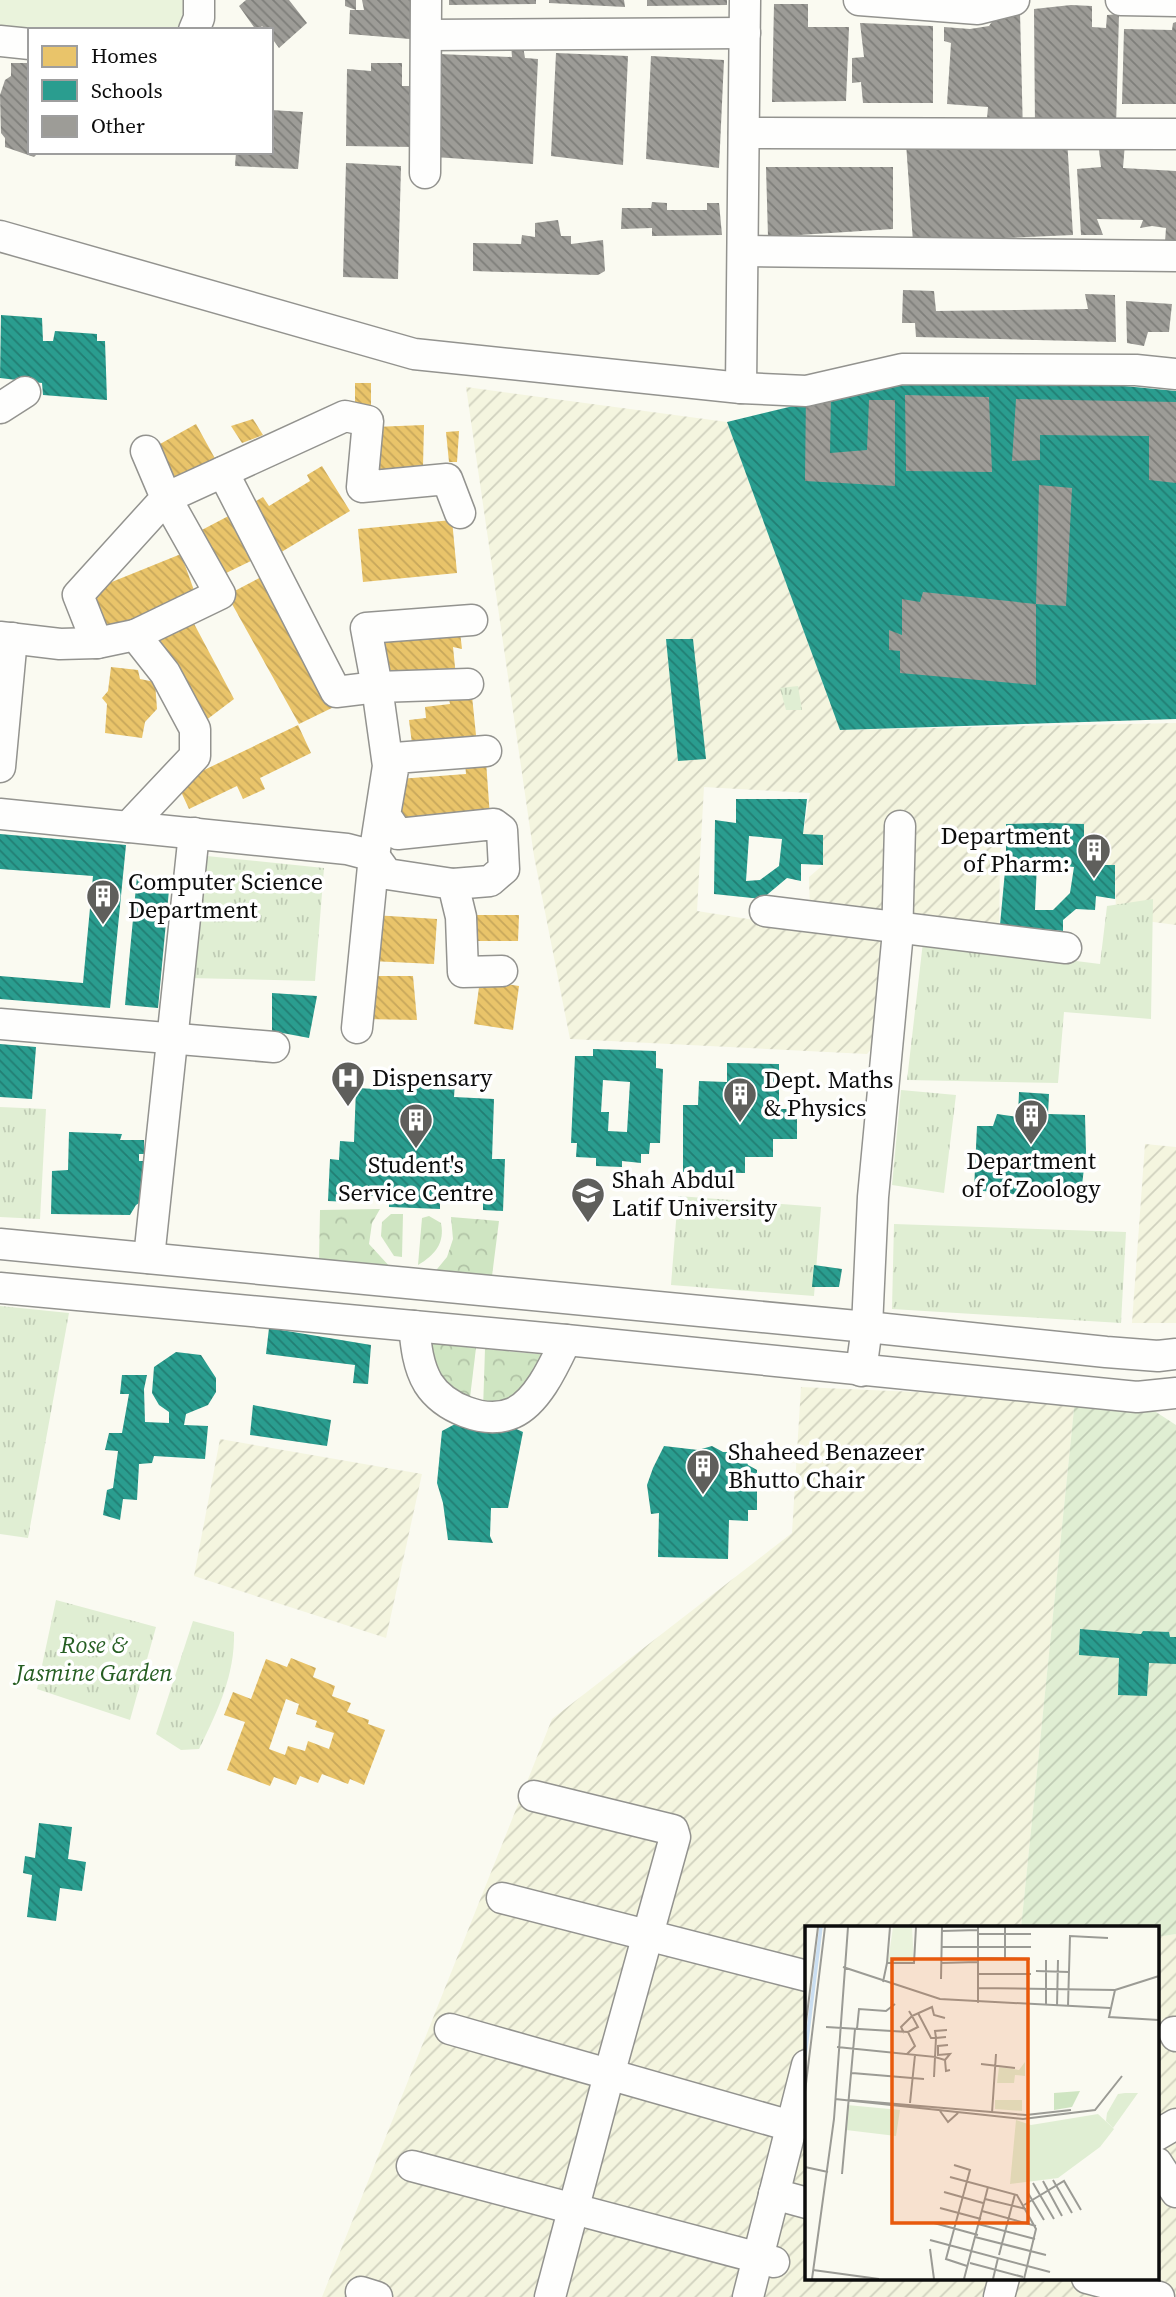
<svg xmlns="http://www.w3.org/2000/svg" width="1176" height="2297" font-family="'Source Serif 4',serif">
<defs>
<pattern id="farmland-furrows" width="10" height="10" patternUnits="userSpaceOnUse" patternTransform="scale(1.75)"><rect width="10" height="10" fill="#f4f5df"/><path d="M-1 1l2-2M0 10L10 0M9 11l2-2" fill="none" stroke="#d0d1be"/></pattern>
<pattern id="forest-crowns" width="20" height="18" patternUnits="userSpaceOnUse" patternTransform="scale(1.75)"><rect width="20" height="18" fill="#cfe5c2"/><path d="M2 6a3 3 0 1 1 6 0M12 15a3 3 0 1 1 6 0" fill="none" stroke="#b1c3a6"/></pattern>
<pattern id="park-tufts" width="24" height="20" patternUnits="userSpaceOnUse" patternTransform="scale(1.75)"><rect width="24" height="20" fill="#e0eed3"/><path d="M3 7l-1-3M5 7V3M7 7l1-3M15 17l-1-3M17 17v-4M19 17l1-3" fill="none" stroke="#bfcbb4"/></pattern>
<pattern id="garden-furrows" width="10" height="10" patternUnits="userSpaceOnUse" patternTransform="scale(1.75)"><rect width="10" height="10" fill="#e0eed3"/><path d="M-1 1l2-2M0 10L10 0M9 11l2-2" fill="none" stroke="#bfcbb4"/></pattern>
<pattern id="homes-back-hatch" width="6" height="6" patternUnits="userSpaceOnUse" patternTransform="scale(1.75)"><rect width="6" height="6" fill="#e9c46a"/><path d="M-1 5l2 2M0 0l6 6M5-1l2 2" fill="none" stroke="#c7a75b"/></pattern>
<pattern id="schools-back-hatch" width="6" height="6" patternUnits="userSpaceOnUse" patternTransform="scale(1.75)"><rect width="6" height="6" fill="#2a9d8f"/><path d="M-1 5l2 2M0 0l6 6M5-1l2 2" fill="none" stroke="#227e73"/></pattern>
<pattern id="building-back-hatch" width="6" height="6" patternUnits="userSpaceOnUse" patternTransform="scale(1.75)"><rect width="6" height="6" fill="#9d9c97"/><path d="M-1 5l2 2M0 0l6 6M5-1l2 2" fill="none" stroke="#7e7e7a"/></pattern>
</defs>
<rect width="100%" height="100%" fill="#fafaf1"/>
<!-- farmland -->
<g fill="url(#farmland-furrows)">
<path d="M466,387L727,422L840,730L1176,723V925L1116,917L1115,865H1084V824H1006L1000,852L999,940L810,911L809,877L823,865V836L803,834L810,793L704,787L697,911L897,942L874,1046L867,1054L570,1039L534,856Z"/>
<path d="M1145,1144L1176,1147V1323H1132Z"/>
<path d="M801,1387L1075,1399L1021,1928H807V2278H1157V1937L1176,1934V2297H322L552,1719L792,1533Z"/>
<path d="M220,1439L422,1474L386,1638L194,1576Z"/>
</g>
<!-- forest -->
<g fill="url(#forest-crowns)">
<path d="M380,1209L372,1223L369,1244L391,1268L319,1263L320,1210Z"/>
<path d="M391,1214H403L402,1257L394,1256L381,1236L382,1222Z"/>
<path d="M429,1216L441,1223C445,1243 435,1255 418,1265L422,1218Z"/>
<path d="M451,1217L499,1221L492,1276L433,1274L447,1257L453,1239Z"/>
<path d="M420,1342L476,1348L468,1414L429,1384Z"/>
<path d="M485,1349L549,1355L514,1413L483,1410Z"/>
</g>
<!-- park -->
<g fill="url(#park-tufts)">
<path d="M798,686L802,710H786L780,688Z"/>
<path d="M197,855L324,868L315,981L188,978Z"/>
<path d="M1153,899L1151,1019L1064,1012L1058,1083L907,1080L923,942L1100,964L1107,906Z"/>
<path d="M901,1090L956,1095L944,1193L892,1185Z"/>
<path d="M0,1107L46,1109L40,1219L0,1217Z"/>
<path d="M678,1196L821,1207L814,1296L671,1285Z"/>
<path d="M894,1224L1126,1232L1121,1323L892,1309Z"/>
<path d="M0,1306L69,1313L28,1538L0,1534Z"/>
<path d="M56,1600L156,1627L130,1720L37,1689Z"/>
<path d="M193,1621L234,1632C235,1675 218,1710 199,1749L181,1750L156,1734Z"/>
</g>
<!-- garden -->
<path fill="url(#garden-furrows)" d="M1075,1399L1139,1401L1176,1425V1934L1157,1937V1928H1021Z"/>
<!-- pitch -->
<path fill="#eaf3dc" d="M0,0H189L184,30H0Z"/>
<!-- homes -->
<g fill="url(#homes-back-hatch)" fill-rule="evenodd">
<path d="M355,383H371V410L355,407Z"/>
<path d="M253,419L263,435L242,443L231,426Z"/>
<path d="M196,424L218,464L174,489L151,449Z"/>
<path d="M424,425L423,466L380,471L374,427Z"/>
<path d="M459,431L457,462H449L446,432Z"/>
<path d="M322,466L350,511L273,557L244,508L263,497L269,506L310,481L307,475Z"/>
<path d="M238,511L261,556L220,576L198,532Z"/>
<path d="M452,520L457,573L363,582L358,529Z"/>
<path d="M181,554L196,596L98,635L82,594Z"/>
<path d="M265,575L340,704L299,724L227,595Z"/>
<path d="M191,618L234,699L201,724L157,636Z"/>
<path d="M459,623L462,649L453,647L456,677L378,685L374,636Z"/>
<path d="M111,667L138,670L140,679L155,682L157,709L145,722L142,738L105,733L107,704L102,698L108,691Z"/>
<path d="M472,696L477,745L413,752L409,720L426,718L425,707L450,704L449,699Z"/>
<path d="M298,725L311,753L260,778L265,789L243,799L237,786L189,809L177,783Z"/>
<path d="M486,761L490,817L403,824L399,779L466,774L465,763Z"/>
<path d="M373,915L437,919L434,964L371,961Z"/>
<path d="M464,915H519L518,941H464Z"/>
<path d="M368,976H413L417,1020L363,1019Z"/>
<path d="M480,980L519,986L513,1030L474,1024Z"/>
<path d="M291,1658L316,1668L313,1677L335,1686L332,1696L351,1703L347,1712L369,1720L368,1724L385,1730L364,1785L350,1779L348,1784L322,1774L318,1783L300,1776L296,1785L274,1777L270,1786L227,1770L245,1722L224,1715L233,1692L251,1699L266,1659L287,1667ZM286,1699L299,1704L296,1714L317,1721L315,1727L334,1733L329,1749L308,1741L305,1751L288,1746L285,1755L269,1749Z"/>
</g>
<!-- schools -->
<g fill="url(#schools-back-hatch)" fill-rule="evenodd">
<path d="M1,315L42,318L43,341H53L55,331L97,334V341H105L107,400L43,395L42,383L0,378Z"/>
<path d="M1042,378L1176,391V719L840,730L727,422L872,387Z"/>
<path d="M666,639H693L706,759L678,761Z"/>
<path d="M736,799H807L803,834L823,835V865L801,864V881L787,878L762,899L714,894L715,820L736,823ZM749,836L782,839L779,866L760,880L746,881Z"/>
<path d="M1047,823L1084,824V865H1115V899L1096,896L1095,910L1076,909L1063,920V931L1000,925L1006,860V824ZM1037,863L1074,867L1070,893L1053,910H1035Z"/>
<path d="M0,834L126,845L110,1008L0,999V976L83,983L93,876L0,869Z"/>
<path d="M137,876L170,879L158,1008L125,1005Z"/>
<path d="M272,993L317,996L309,1038L272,1031Z"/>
<path d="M0,1044L36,1047L32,1099L0,1097Z"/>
<path d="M593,1049L656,1051V1068L663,1069L660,1143H650L649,1154H641V1163L622,1161V1167L596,1166V1158L576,1157L577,1143H571L575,1056H593ZM603,1080L630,1082L627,1132L608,1131L609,1112H601Z"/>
<path d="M727,1063L779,1064V1109H797V1139H773V1157H745V1173L683,1172V1105H698L699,1081L727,1082Z"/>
<path d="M396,1080L455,1082L454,1097L494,1099L492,1159H505L503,1211L483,1210V1198L440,1196V1209L389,1207V1196L349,1195V1202L328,1201L330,1159L339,1160L340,1141L354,1142L356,1088L396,1090Z"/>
<path d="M1019,1092L1049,1094L1048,1114L1085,1115L1086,1152L1081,1193L1053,1190L1047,1198L974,1190L977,1126H993L997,1114L1018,1117Z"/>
<path d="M69,1132L122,1134L120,1140H144V1154H139V1161H144L142,1184L144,1200L136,1205L130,1215L51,1214L52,1171L68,1170Z"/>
<path d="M814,1265L842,1269L839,1287H812Z"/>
<path d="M269,1328L371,1345L368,1384L353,1383L355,1365L266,1354Z"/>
<path d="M176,1352L201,1355L216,1378V1392L208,1405L186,1414L184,1425L208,1426L205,1459L154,1456L152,1463L139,1464L137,1500L123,1499L120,1520L103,1515L107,1490L113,1488L118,1451L105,1450L109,1433H122L129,1394H120L122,1375H147L144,1389L145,1422L169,1423V1412L159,1405L152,1393L154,1367Z"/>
<path d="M253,1405L331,1420L327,1446L250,1435Z"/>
<path d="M457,1423L505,1424L523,1432L508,1508H491L490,1536L493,1543L448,1540L443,1503L437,1483L442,1431Z"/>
<path d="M664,1446L698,1450L712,1446L723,1452H736L744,1454L748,1465L757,1470V1510H748V1521L729,1520L728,1559L658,1557L659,1513L651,1514L647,1485L653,1468Z"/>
<path d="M1080,1629L1141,1634L1143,1631L1169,1632L1170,1637H1176V1664L1149,1663L1147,1696L1118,1695L1119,1658L1079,1655Z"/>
<path d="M39,1823L72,1827L68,1859L86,1862L82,1891L60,1888L56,1921L27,1917L32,1875L23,1873L25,1856L35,1858Z"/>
</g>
<!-- building -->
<g fill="url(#building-back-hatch)">
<path d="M246,0H289L307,23L279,48L271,37V30H265L262,26L259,30H256L239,6Z"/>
<path d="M345,0H356V10L345,6Z"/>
<path d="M362,0H411L410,39L349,34L350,10H364Z"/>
<path d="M449,0H536V4L449,5Z"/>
<path d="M549,0H624L625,7L549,3Z"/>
<path d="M647,0H727V5L647,6Z"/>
<path d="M774,4H808V27H849L846,101L772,102Z"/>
<path d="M1071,5L1092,6V27L1106,28L1107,15L1119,14L1116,128H1035L1034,9Z"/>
<path d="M1020,12L1023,134L986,130L988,107L947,104L951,43L944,41V27L970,29L989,26L996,16Z"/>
<path d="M1176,22V104H1122L1124,29L1172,30L1173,23Z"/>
<path d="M860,23L933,26V103H863L861,82L852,83V58L864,57Z"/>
<path d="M511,45L523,46L525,58L538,59L533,164L435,157L439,54L512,57Z"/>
<path d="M556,53L628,56L623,165L551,156Z"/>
<path d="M651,56L724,60L719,168L646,159Z"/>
<path d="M11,63H30V152H39L34,157L5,147V138L1,133L0,95L5,80L11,76Z"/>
<path d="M371,63H402V86H414L412,147L346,146L347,69L371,71Z"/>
<path d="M271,110L303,112L298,169L235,166L236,152H271Z"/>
<path d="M1067,139L1073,235L913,242L906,143Z"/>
<path d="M1098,141L1125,143L1123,168L1176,171V242H1165L1166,228L1152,226L1140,228L1143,220L1097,219L1103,235H1081L1077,169L1101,167Z"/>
<path d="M346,163L401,166L398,279L343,277Z"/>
<path d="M766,167H893V229L768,237Z"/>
<path d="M652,202L667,203V210H707V203H719L722,235L652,236V228L621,229L622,208H651Z"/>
<path d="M558,220L561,236H571V244L603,240L605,271L598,275L473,271V243L521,244L522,235L535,237V223Z"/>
<path d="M903,290L934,291L936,311L1088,309L1085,294L1115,295L1116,342L916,337L915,323H902Z"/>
<path d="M1126,301L1172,304L1169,332H1148L1144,346L1127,343Z"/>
<path d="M806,391L831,397L830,453L867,450L869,400H895V486L805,481Z"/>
<path d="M905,395L989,397L992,472L906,471Z"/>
<path d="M1016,399L1176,402V483L1149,480V436L1040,435V460L1012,461Z"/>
<path d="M1039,485L1072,488L1066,606L1036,604Z"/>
<path d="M923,592L1036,604V685L900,673V651L889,650V630L902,635V599L920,602Z"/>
</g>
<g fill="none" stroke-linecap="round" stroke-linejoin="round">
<!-- minor casing -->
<g stroke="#93938f" stroke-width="33">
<g id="minor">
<path d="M859,0L978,9L1014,0"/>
<path d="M1121,0L1176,1"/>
<path d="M194,30L199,18V0"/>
<path d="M426,35L745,33"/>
<path d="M0,41L30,44"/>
<path d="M744,133L1176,134"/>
<path d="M425,173L426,0"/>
<path d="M0,236L414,354L741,388L806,391L902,369L1136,370L1176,374"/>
<path d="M743,251L1176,256"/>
<path d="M741,388L745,0"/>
<path d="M0,408L25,392"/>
<path d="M223,472L336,692L377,687L366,628L472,620"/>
<path d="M135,635L220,594L166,498L345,416L368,421L362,487L447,479L460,513"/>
<path d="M0,637L60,644L97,643L135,635L165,673L195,729V756L128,827"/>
<path d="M97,643L78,595L166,498L146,451"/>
<path d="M0,767L12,638"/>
<path d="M0,814L347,849L374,856L388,766L377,687L468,684"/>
<path d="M374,856L387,874L453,884L461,917L463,972L502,971"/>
<path d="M453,884L490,881L504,869L502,830L494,824L398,834L385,815L395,758L486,751"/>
<path d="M765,911L1066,948"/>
<path d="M0,1024L274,1047"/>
<path d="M357,1028L374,856"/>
<path d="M0,1244L867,1327L1106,1352L1158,1356L1176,1354"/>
<path d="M149,1258L194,833"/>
<path d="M0,1288L566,1340L1137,1397L1176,1393"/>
<path d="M414,1326C416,1346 418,1366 428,1383C444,1408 485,1425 513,1413C538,1402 555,1363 566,1340"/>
<path d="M861,1371L867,1327L873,1197L897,942L900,826"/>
<path d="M534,1796L673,1830L675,1837L609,2075L550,2297"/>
<path d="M502,1898L807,1976"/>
<path d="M450,2029L791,2126"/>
<path d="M1174,2032L1176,2036"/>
<path d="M1157,2135L1176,2124"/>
<path d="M1157,2163L1176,2192"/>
<path d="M412,2166L774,2262"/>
<path d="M774,2194L807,2203"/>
<path d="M1087,2278L1159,2297"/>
<path d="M361,2292L377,2297"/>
<path d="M748,2297L807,2065"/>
<path d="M999,2297L1004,2278"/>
</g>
</g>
<!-- minor -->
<use href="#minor" stroke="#fefefd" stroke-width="30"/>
</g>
<!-- icons -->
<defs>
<g id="building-pin" transform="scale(1.75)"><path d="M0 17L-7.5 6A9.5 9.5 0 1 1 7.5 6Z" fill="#5f5f5c" stroke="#fff"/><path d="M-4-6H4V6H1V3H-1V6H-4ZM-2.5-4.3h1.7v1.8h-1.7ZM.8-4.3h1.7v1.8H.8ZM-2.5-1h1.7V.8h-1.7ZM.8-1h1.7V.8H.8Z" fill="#fff"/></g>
<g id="hospital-pin" transform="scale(1.75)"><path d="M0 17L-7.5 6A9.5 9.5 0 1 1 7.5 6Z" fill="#5f5f5c" stroke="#fff"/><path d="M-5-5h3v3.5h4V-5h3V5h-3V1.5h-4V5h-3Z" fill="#fff"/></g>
<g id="university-pin" transform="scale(1.75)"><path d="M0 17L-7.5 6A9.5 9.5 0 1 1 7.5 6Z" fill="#5f5f5c" stroke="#fff"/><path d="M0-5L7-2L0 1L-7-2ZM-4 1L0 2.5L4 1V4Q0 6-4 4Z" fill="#fff"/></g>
</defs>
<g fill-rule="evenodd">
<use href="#building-pin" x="1094" y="850"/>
<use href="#building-pin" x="103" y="896"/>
<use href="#hospital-pin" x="348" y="1078"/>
<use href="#building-pin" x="740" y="1094"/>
<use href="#building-pin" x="1031" y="1116"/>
<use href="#building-pin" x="416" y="1120"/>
<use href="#university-pin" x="588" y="1194"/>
<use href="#building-pin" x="703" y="1466"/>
</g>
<g text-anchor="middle" stroke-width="7" stroke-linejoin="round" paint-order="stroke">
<!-- poi labels -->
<g font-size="24" fill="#0c0c0c" stroke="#fff" text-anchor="start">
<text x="1070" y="844" text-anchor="end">Department<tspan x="1070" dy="28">of Pharm:</tspan></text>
<text x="128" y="890">Computer Science<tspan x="128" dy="28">Department</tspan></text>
<text x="372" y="1086">Dispensary</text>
<text x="764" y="1088">Dept. Maths<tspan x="764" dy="28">&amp; Physics</tspan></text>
<text x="1031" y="1169" text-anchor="middle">Department<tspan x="1031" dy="28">of of Zoology</tspan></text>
<text x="416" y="1173" text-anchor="middle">Student's<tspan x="416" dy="28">Service Centre</tspan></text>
<text x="612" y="1188">Shah Abdul<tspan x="612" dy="28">Latif University</tspan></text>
<text x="728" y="1460">Shaheed Benazeer<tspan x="728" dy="28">Bhutto Chair</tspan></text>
</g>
<!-- park labels -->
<g font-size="24" font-style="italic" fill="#265e22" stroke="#fff">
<text x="94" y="1653">Rose &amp;<tspan x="94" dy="28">Jasmine Garden</tspan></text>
</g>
</g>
<!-- overview -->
<g transform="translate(805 1926)">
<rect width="354" height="354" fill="#fafaf1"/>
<path d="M275,165L267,181L249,184V167Z" fill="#cfe5c2"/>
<path d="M220,136V150L210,149L209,157H192L194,141L214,144ZM320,167H333L308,202L301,195L302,187L313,168ZM190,174H217V185L190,183ZM42,179L95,184L91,210L41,204Z" fill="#e0eed3"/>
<path d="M293,188L309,203L295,221L253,252L205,258L211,194L226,199Z" fill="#e0eed3"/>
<path d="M88,1H107L109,37L83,36Z" fill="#eaf3dc"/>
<path fill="none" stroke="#cadef1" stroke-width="3.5" d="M0,130L16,1"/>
<path fill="none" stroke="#9b9b95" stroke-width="2" d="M137,5L173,4M173,8H226M137,21H226M173,32L225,33M200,34V1M82,37L85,1M136,37L173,36M38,41L135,73L305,82M231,45L264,46M173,48H226M136,53L137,1M78,56L82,37H109L111,1M173,62L310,64L304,91L354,94M310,64L354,50M173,77V1M241,79V34M252,80L253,34M263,80L265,10L303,12M113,87L126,112H131L130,105L142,104M21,101L103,106L110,120L102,128M52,103L54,83L81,85L90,78M0,104L13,1M103,106L113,101L107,90L127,81L129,89L140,92M99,107L96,101L107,90L104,85M32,121L130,131L131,112L141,111M140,134L145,128L133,129V120L143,119M176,138L210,142M47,147L119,153M129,151L130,131L140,134L141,145L145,144M0,166L20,1M30,173L218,193L290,184L317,150M44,174L221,189L266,184M105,177L110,129M135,185L143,196L153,187M187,187L191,128M149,239L165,244L141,333L162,340M0,241L23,246M37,248L50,103M145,251L212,269L231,303L219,353M248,254L267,287M238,255L257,290M228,257L249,293M139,266L178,277M223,267L239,294M180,273L221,283M219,279L259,255L276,284M135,282L176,293M177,285L231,300M129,297L173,309M173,298L230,313M170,311L241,329M125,314L245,346M125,323L129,353M194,329L210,268M165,337L218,351M8,344L74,353M7,353L29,193L43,1M159,353L183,261M188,353L193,332"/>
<path fill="#e8590c" fill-opacity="0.15" stroke="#e8590c" stroke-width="3.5" d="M87,33H223V297H87Z"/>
<rect width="354" height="354" fill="none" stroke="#0c0c0c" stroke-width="3.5"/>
</g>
<!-- legend -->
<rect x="28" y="28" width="245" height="126" fill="#ffffff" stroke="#9e9e9e" stroke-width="2"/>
<rect x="42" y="46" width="35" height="21" fill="#e9c46a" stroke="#9e9e9e" stroke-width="2"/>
<text x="91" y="63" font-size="21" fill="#0c0c0c">Homes</text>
<rect x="42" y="80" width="35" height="21" fill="#2a9d8f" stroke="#9e9e9e" stroke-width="2"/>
<text x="91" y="98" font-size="21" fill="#0c0c0c">Schools</text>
<rect x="42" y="116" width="35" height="21" fill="#9d9c97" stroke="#9e9e9e" stroke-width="2"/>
<text x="91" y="133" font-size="21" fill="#0c0c0c">Other</text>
</svg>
